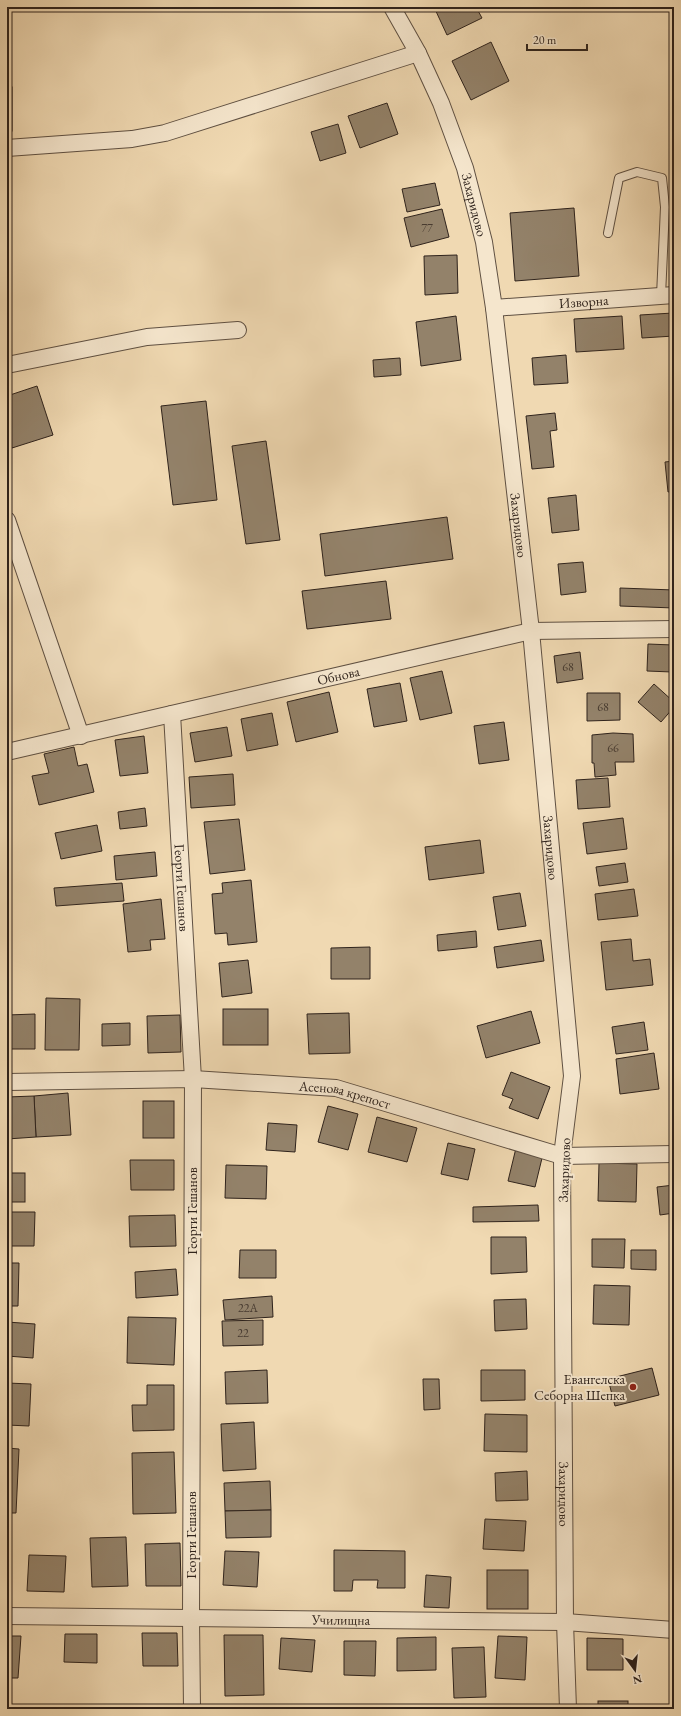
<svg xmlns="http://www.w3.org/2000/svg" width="681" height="1716" font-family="'EB Garamond',serif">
<rect width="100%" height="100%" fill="#f0d9b2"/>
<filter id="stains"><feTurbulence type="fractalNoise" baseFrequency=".005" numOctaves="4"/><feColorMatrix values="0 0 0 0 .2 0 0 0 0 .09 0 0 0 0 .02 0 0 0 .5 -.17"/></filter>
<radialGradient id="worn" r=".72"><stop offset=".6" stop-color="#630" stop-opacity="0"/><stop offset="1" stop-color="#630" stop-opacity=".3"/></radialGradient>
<!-- building -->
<g fill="#93826a" stroke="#2f231c">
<path d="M434,7H476L482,18L447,35Z"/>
<path d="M491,42L509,81L471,100L452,61Z"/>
<rect x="7" y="87" width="5" height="44"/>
<path d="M387,103L398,134L360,148L348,116Z"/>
<path d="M338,124L346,153L320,161L311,132Z"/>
<path d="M435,183L440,205L407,212L402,189Z"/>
<path d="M574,208L579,276L515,281L510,213Z"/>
<path d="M442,209L449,237L411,247L404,218Z"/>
<path d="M457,255L458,293L425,295L424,256Z"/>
<path d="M673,313L674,336L642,338L640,315Z"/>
<path d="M456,316L461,360L421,366L416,322Z"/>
<path d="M622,316L624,349L576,352L574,319Z"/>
<path d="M566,355L568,383L534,385L532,358Z"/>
<path d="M400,358L401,375L374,377L373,360Z"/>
<path d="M37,386L53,435L12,448L7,433V396Z"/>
<path d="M206,401L217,500L173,505L161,406Z"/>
<path d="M555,413L557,430L550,431L554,467L532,469L526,416Z"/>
<path d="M266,441L280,540L246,544L232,446Z"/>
<path d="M674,461V491L668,492L665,462Z"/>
<path d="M576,495L579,530L552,533L548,498Z"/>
<path d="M447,517L453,559L325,576L320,534Z"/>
<path d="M583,562L586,592L561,595L558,564Z"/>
<path d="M386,581L391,619L307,629L302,591Z"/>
<path d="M620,588L674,590V608L620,606Z"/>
<path d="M648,644L673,645L672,672L647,671Z"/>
<path d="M580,652L583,679L557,683L554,656Z"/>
<path d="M442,671L452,713L420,720L410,678Z"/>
<path d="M400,683L407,721L374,727L367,689Z"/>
<path d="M654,684L674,702V707L661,722L638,702Z"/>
<path d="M329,692L338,732L296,742L287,702Z"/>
<path d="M587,693H620V720L587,721Z"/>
<path d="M272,713L278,745L247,751L241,719Z"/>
<path d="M504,722L509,760L479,764L474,726Z"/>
<path d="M227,727L232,756L195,762L190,733Z"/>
<path d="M613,733L633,734L634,762H615L616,775L595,777L594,763H592V735Z"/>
<path d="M144,736L148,773L120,776L115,740Z"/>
<path d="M74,747L78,766L87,764L94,792L39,805L32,776L49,773L44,754Z"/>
<path d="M233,774L235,805L191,808L189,777Z"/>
<path d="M608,778L610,807L578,809L576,780Z"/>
<path d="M145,808L147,826L120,829L118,812Z"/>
<path d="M623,818L627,849L587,854L583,823Z"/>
<path d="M239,819L245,870L210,874L204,822Z"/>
<path d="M97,825L102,851L61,859L55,833Z"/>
<path d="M480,840L484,873L429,880L425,847Z"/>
<path d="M155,852L157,876L116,880L114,856Z"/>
<path d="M625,863L628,882L599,886L596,867Z"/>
<path d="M251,880L257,942L228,945L227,933L215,934L212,894L223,893L222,883Z"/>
<path d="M122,883L124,901L56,906L54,888Z"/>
<path d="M634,889L638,916L598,920L595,894Z"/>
<path d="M520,893L526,926L498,930L493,897Z"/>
<path d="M161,899L165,939L150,940L151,950L128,952L123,904Z"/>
<path d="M476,931L477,947L438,951L437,935Z"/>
<path d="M631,939L633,961L650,959L653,985L606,990L601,942Z"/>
<path d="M541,940L544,961L497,968L494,947Z"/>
<path d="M370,947V979H331V948Z"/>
<path d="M248,960L252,993L222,997L219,963Z"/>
<path d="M46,998L80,999L79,1050H45Z"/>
<rect x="223" y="1009" width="45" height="36"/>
<path d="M531,1011L540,1043L486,1058L477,1026Z"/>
<path d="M349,1013L350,1053L309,1054L307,1014Z"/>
<path d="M35,1014V1049H7V1015Z"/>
<path d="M180,1015L181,1052L148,1053L147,1016Z"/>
<path d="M644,1022L648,1050L616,1054L612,1027Z"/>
<path d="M130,1023V1045L102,1046V1024Z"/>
<path d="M654,1053L659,1089L620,1094L616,1059Z"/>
<path d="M511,1072L550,1087L538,1119L509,1108L513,1099L502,1095Z"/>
<path d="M68,1093L71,1135L36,1137L34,1096Z"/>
<path d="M34,1096L36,1137L7,1139V1097Z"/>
<rect x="143" y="1101" width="31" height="37"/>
<path d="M328,1106L358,1114L348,1150L318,1142Z"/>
<path d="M377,1117L417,1128L407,1162L368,1152Z"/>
<path d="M268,1123L297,1125L295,1152L266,1150Z"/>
<path d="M448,1143L475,1149L468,1180L441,1174Z"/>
<path d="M516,1148L543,1154L535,1187L508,1181Z"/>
<path d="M130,1160H174V1190H131Z"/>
<path d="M599,1163L637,1164L636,1202L598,1201Z"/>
<path d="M226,1165L267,1166L266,1199L225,1198Z"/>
<rect x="7" y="1173" width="18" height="29"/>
<path d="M674,1185V1213L660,1215L657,1187Z"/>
<path d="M538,1205L539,1221L473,1222V1207Z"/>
<path d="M7,1212H35L34,1246H7Z"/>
<path d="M175,1215L176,1246L130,1247L129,1216Z"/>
<path d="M491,1237H526L527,1272L491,1274Z"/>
<path d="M592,1239H625L624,1268L592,1267Z"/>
<path d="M240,1250H276V1278H239Z"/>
<path d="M631,1250H656V1270L631,1269Z"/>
<path d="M7,1263H19L18,1306H7Z"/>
<path d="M176,1269L178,1295L136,1298L135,1272Z"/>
<path d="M594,1285L630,1286L629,1325L593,1324Z"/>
<path d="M272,1296L273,1317L225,1320L223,1300Z"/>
<path d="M526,1299L527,1329L495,1331L494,1300Z"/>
<path d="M128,1317L176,1318L174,1365L127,1363Z"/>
<path d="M263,1320V1345L223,1346L222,1321Z"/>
<path d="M7,1322L35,1324L33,1358L7,1356Z"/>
<path d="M652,1368L659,1395L615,1406L608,1379Z"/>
<path d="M267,1370L268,1403L226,1404L225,1372Z"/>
<path d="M481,1370H525V1400L481,1401Z"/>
<path d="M423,1379H439L440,1409L424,1410Z"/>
<path d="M7,1383L31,1384L29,1426L7,1425Z"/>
<path d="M147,1385H174V1430L133,1431L132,1405H147Z"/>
<path d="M485,1414L527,1415V1452L484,1451Z"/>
<path d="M254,1422L256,1469L223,1471L221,1424Z"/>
<path d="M7,1448L19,1449L16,1513H7Z"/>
<path d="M174,1452L176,1513L133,1514L132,1453Z"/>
<path d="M527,1471L528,1500L496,1501L495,1473Z"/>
<path d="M270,1481L271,1510L225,1511L224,1483Z"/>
<path d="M271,1510V1537L226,1538L225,1511Z"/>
<path d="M485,1519L526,1521L524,1551L483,1549Z"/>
<path d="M126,1537L128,1586L92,1587L90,1538Z"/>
<path d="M180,1543L181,1586H146L145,1544Z"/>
<path d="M334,1550L405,1551V1588H377L378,1580H353L352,1591H334Z"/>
<path d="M225,1551L259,1552L257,1587L223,1585Z"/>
<path d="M29,1555L66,1556L64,1592L27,1591Z"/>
<rect x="487" y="1570" width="41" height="39"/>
<path d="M426,1575L451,1577L449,1608L424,1607Z"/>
<path d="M142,1633H177L178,1666H143Z"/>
<path d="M65,1634H97V1663L64,1662Z"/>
<path d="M224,1635H263L264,1695L225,1696Z"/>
<path d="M7,1636H21L18,1678H7Z"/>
<path d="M498,1636L527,1637L525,1680L495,1678Z"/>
<path d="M436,1637V1670L397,1671V1638Z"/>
<path d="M281,1638L315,1640L312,1672L279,1669Z"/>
<path d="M587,1638L623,1639V1670H587Z"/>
<path d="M344,1641H376L375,1676L344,1675Z"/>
<path d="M484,1647L486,1697L454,1698L452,1648Z"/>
<rect x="598" y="1701" width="30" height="8"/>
</g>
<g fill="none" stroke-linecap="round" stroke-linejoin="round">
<!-- lane casing -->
<g stroke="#5f5042" stroke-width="10">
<path id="lane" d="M608,233L619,178L637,172L662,178L665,207L661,296"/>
</g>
<!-- street casing -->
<g stroke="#5f5042" stroke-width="18">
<g id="street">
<path id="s1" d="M392,7L418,53L441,103L465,168L484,242L494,308L531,631L572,1076L562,1156L565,1622L568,1709"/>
<path d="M7,148L132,139L165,133L418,53"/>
<path id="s2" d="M494,308L674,295"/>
<path d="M7,365L147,337L238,330"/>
<path d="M7,520L81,736"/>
<path id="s3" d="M172,714L193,1079L191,1618L192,1709"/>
<path id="s4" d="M7,752L531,631L674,629"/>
<path id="s5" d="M7,1082L193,1079L336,1088L562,1156L674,1154"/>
<path id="s6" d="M7,1616L565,1622L674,1630"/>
</g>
</g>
<!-- lane -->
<use href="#lane" stroke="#f5e6cd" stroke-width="8"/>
<!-- street -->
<use href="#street" stroke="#f5e6cd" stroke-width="16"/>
</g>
<!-- markers -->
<circle fill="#8f2418" stroke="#f5e6cd" stroke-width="1.5" cx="633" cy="1387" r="4"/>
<g text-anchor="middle" stroke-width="4" stroke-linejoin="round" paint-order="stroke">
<!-- number labels -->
<g font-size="12" fill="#483b30">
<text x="427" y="232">77</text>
<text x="568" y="671">68</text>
<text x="603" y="711">68</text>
<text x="613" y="752">66</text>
<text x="248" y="1312">22А</text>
<text x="243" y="1337">22</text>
</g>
<!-- street labels -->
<g font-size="14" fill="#2f231c" stroke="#f5e6cd">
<text dy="5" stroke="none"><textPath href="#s1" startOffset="215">Захаридово</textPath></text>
<text dy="5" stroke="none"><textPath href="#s2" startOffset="90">Изворна</textPath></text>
<text dy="5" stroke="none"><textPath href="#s1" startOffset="539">Захаридово</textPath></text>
<text dy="5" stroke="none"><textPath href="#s4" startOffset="340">Обнова</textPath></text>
<text dy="5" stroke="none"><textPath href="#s1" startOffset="863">Захаридово</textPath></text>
<text dy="5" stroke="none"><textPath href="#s3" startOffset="174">Георги Гешанов</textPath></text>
<text dy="5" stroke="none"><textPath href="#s5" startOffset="339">Асенова крепост</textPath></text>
<text transform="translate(564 1170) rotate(-88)" y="5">Захаридово</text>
<text transform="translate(192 1211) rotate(-90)" y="5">Георги Гешанов</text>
<text dy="5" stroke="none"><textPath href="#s1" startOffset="1511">Захаридово</textPath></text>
<text transform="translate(191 1535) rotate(-90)" y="5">Георги Гешанов</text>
<text dy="5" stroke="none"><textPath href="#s6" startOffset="334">Училищна</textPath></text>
</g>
<!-- poi labels -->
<g font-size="14" fill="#2f231c" stroke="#f5e6cd" text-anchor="end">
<text x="625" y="1384">Евангелска<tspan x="625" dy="16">Себорна Шепка</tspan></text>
</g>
</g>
<!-- margin -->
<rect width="681" height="1716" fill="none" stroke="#f0d9b2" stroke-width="24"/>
<rect x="8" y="8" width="665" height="1700" fill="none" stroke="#2f231c" stroke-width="2"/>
<rect x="12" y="12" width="657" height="1692" fill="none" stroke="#2f231c"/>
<!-- north arrow -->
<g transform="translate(635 1670) rotate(165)" stroke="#f5e6cd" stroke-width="3" paint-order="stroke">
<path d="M0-3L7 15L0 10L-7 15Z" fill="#2f231c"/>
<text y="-6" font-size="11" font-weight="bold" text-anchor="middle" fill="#2f231c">N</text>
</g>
<!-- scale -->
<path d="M527 44v6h60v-6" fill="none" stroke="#2f231c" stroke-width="2"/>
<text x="533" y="44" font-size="12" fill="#2f231c" stroke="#f5e6cd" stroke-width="3" paint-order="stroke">20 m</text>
<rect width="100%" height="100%" filter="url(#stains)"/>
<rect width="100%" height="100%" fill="url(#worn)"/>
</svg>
